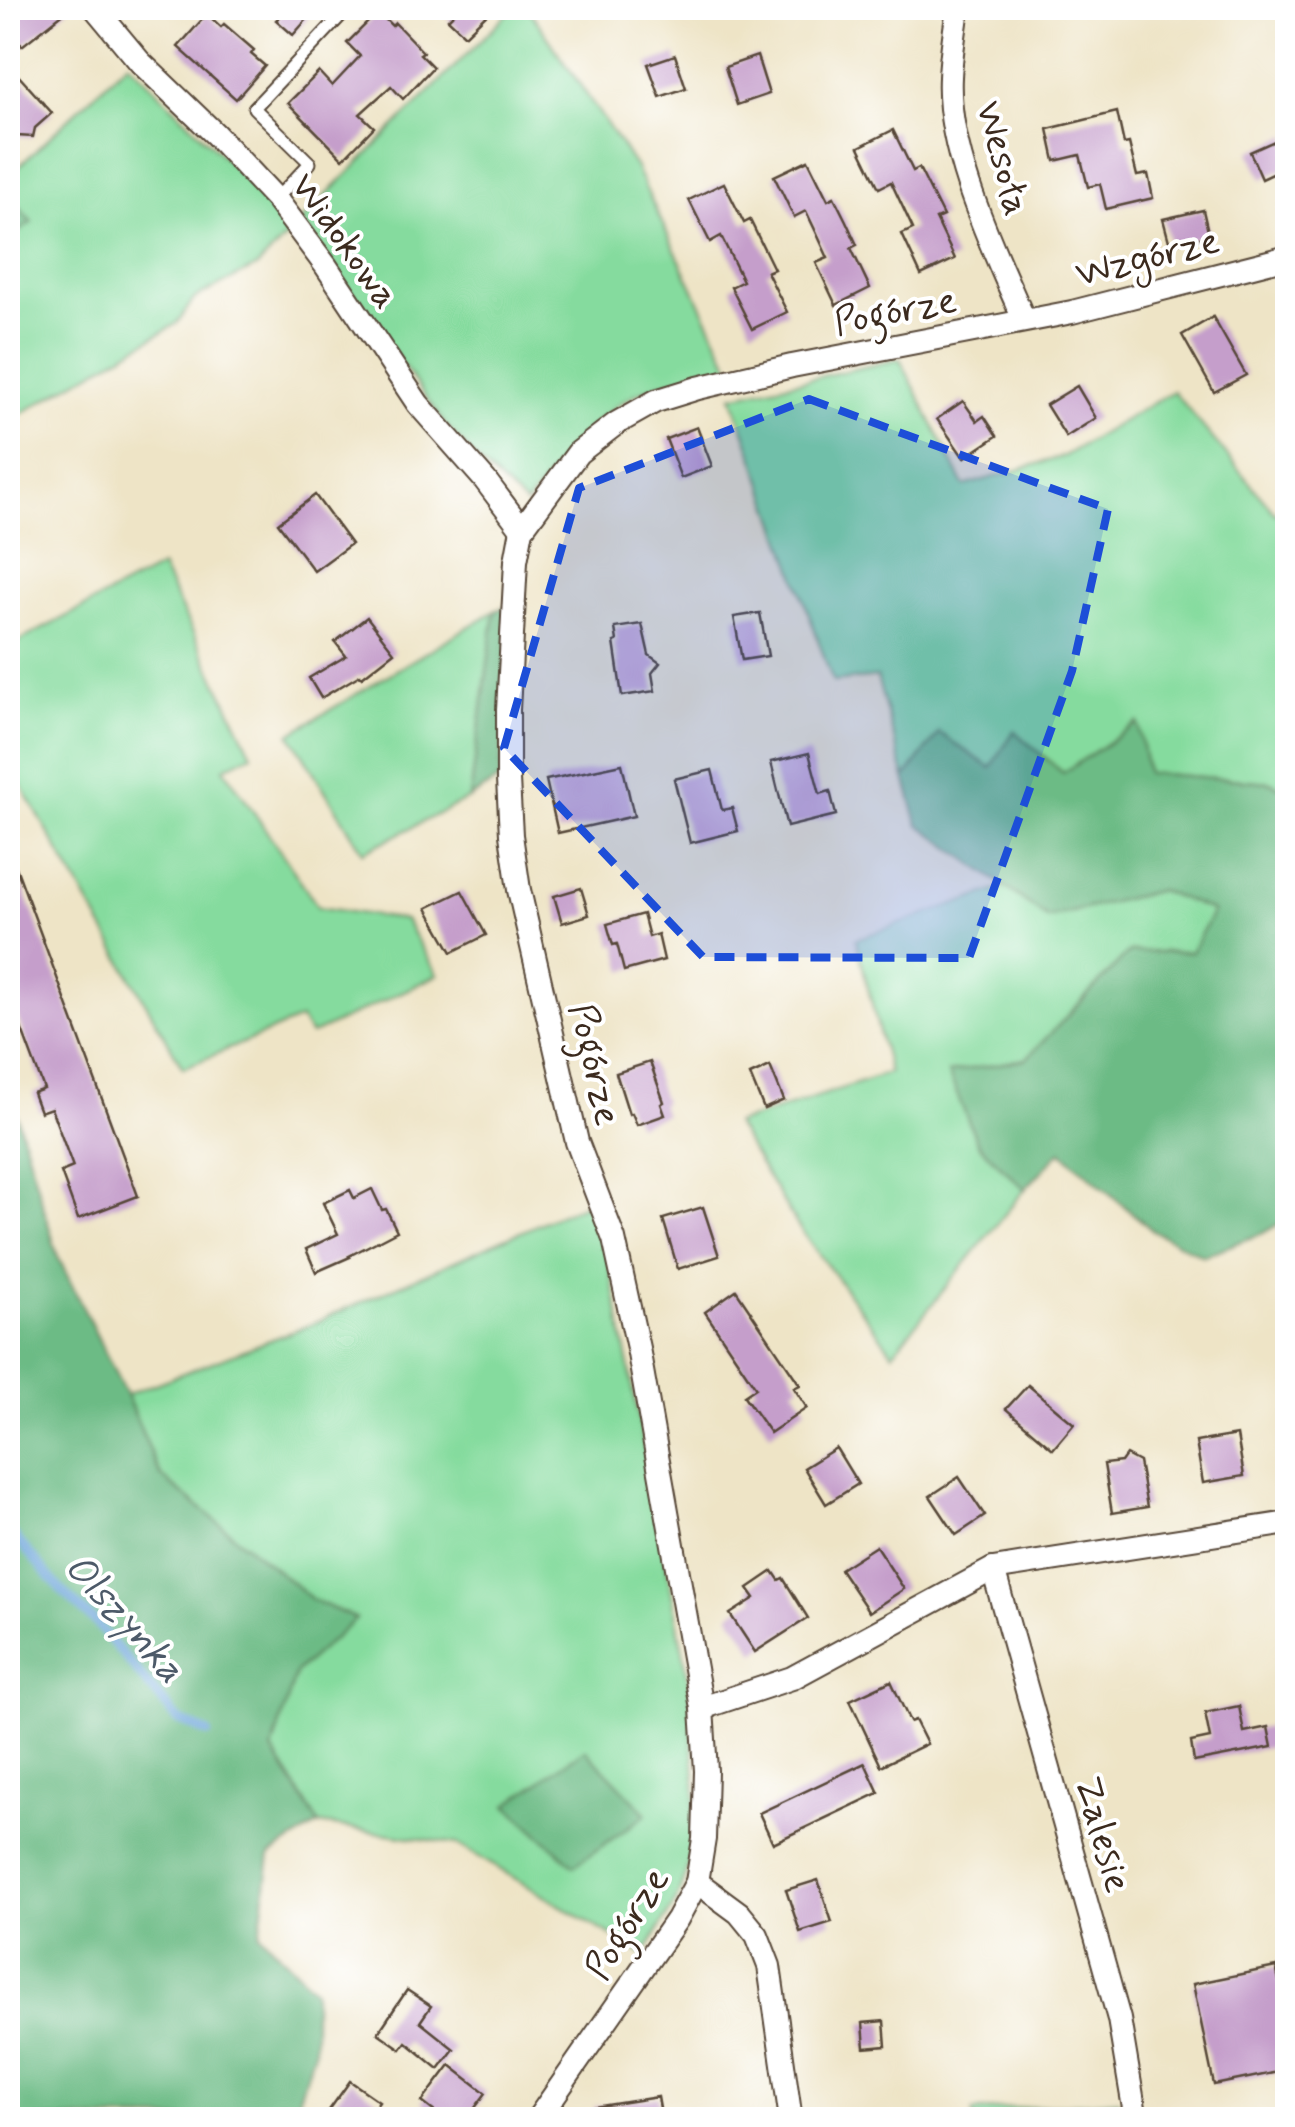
<svg xmlns="http://www.w3.org/2000/svg" width="1295" height="2127" font-family="Mynerve,sans-serif">
<rect width="100%" height="100%" fill="#fff"/>
<filter id="ink" filterUnits="userSpaceOnUse"><feTurbulence type="fractalNoise" baseFrequency=".01" numOctaves="2"/><feDisplacementMap in="SourceGraphic" scale="20" xChannelSelector="R" yChannelSelector="G"/><feConvolveMatrix kernelMatrix="1 2 1 2 8 2 1 2 1" color-interpolation-filters="sRGB"/></filter>
<filter id="wash" filterUnits="userSpaceOnUse"><feTurbulence type="fractalNoise" baseFrequency=".0048" numOctaves="4" result="noise"/><feDisplacementMap in="SourceGraphic" scale="40" xChannelSelector="R" yChannelSelector="G"/><feGaussianBlur stdDeviation="2.25" result="paint"/><feColorMatrix in="noise" values="0 0 0 0 0 0 0 0 0 0 0 0 0 0 0 0 0 1.4 0 .05"/><feComposite in="paint" operator="in"/></filter>
<g filter="url(#wash)">
<rect width="100%" height="100%" fill="#eee4c6"/>
<!-- green -->
<g fill="#85db9e" stroke="#60825e" stroke-width="2.5">
<path d="M513,8H528L635,166L731,368C706,374 680,378 656,386C598,405 562,459 526,505L486,469L444,423L300,222Z"/>
<path d="M128,62L250,183L290,234L258,266L195,298L176,324L8,421V239L31,222L8,195V177Z"/>
<path d="M900,359L964,486L1064,456L1173,391L1275,513L1287,509V790L1270,782L1147,773L1137,723L1063,773L1015,732L991,768L939,733L905,778L877,677L833,682L732,396Z"/>
<path d="M161,567L252,754L224,768L318,907L405,920L438,975L311,1035L300,1019L183,1068L20,783L8,787V647Z"/>
<path d="M495,611L470,798L363,852L290,734Z"/>
<path d="M1006,887L1048,918L1160,890L1214,911L1191,952H1129L1026,1059L949,1073L978,1144L1025,1189L893,1353L797,1225L735,1124L889,1073L856,939Z"/>
<path d="M586,1203L605,1241L689,1682L696,1794L688,1866L676,1901L644,1955L457,1844L319,1824L272,1750L296,1672L355,1618L313,1600L161,1476L126,1395L312,1324Z"/>
<path d="M1118,2100L1122,2119H973V2112Z"/>
</g>
<!-- forest -->
<g fill="#6cbb85" stroke="#547252" stroke-width="2.5">
<path d="M8,195L32,222L8,239Z"/>
<path d="M509,605L501,778L470,798L495,611Z"/>
<path d="M1138,723L1147,773L1270,782L1287,790V1219L1263,1233L1203,1256L1152,1230L1061,1151L1025,1189L978,1144L948,1073L1026,1059L1129,952H1191L1213,911L1160,890L1048,918L918,824L905,778L939,733L991,768L1014,731L1063,773Z"/>
<path d="M8,1086L58,1257L126,1395L161,1476L313,1600L356,1619L296,1672L272,1750L319,1824L270,1855L260,1934L314,1989V2051L299,2097L310,2119H8Z"/>
<path d="M585,1749L647,1814L574,1866L507,1805Z"/>
</g>
<g fill="none" stroke-linecap="round" stroke-linejoin="round">
<!-- stream -->
<path stroke="#69a3d9" stroke-width="9" d="M8,1529L61,1590L96,1623L178,1720L208,1733"/>
</g>
<g id="blocks">
<!-- building -->
<g fill="#c59ecb">
<path d="M8,8H70L22,46L8,24Z"/>
<path d="M288,8H317L293,35L276,20Z"/>
<path d="M459,8H493L465,35L448,19Z"/>
<path d="M378,12L392,26L395,23L423,52L420,54L433,67L403,99L391,86L360,114L374,127L343,159L288,103L319,72L332,86L360,56L347,43Z"/>
<path d="M207,14L221,27L224,24L254,50L251,54L265,66L236,99L178,47Z"/>
<path d="M675,55L686,88L660,97L648,64Z"/>
<path d="M757,56L769,94L737,105L725,67Z"/>
<path d="M8,64L52,113L35,128L33,137L17,136L8,125Z"/>
<path d="M1117,112L1124,144L1129,143L1137,176L1148,174L1153,198L1106,209L1100,184L1088,187L1080,155L1055,161L1048,129Z"/>
<path d="M893,130L913,171L919,168L943,216L936,219L955,259L921,275L902,234L913,229L891,182L879,188L859,147Z"/>
<path d="M1288,135V167L1262,179L1250,152Z"/>
<path d="M808,160L828,200L834,197L846,221L857,245L851,248L870,288L836,305L816,263L828,258L817,234L806,211L794,217L774,176Z"/>
<path d="M724,183L744,223L750,220L774,269L767,272L787,312L752,329L731,287L743,281L721,236L710,242L689,200Z"/>
<path d="M1203,210L1209,236L1170,245L1163,219Z"/>
<path d="M1213,317L1246,375L1214,392L1182,335Z"/>
<path d="M1077,386L1096,418L1066,437L1046,405Z"/>
<path d="M963,401L977,421L984,416L997,436L964,458L937,419Z"/>
<path d="M697,427L712,466L681,478L666,439Z"/>
<path d="M315,495L351,544L314,571L278,523Z"/>
<path d="M760,613L768,656L742,660L734,617Z"/>
<path d="M367,617L394,652L362,677L360,675L321,698L309,678L346,656L335,642Z"/>
<path d="M642,624L649,655L660,663L652,673L655,691L622,696L614,642L617,641L615,628Z"/>
<path d="M809,753L820,794L830,791L836,815L787,827L771,762Z"/>
<path d="M622,764L634,816L558,833L546,780Z"/>
<path d="M712,770L722,810L732,808L738,831L690,843L674,779Z"/>
<path d="M8,851H10L138,1196L78,1219L61,1172L73,1167L51,1108L40,1112L33,1093L44,1089L16,1014L8,1017Z"/>
<path d="M581,888L589,915L562,923L554,896Z"/>
<path d="M462,891L486,935L452,952L427,908Z"/>
<path d="M643,914L649,937L658,934L664,960L624,971L617,944L613,945L607,924Z"/>
<path d="M650,1062L664,1102L661,1104L665,1115L637,1125L632,1113L629,1114L616,1073Z"/>
<path d="M770,1066L784,1100L764,1109L750,1075Z"/>
<path d="M372,1189L382,1210L386,1209L397,1231L349,1256L350,1257L316,1272L306,1249L338,1234L323,1203L350,1190L354,1198Z"/>
<path d="M703,1207L719,1256L678,1269L663,1219Z"/>
<path d="M736,1290L800,1385L794,1388L807,1408L770,1433L744,1396L756,1388L705,1312Z"/>
<path d="M1028,1385L1074,1424L1053,1449L1006,1409Z"/>
<path d="M1237,1435L1244,1476L1203,1483L1196,1442Z"/>
<path d="M836,1448L858,1484L826,1504L804,1468Z"/>
<path d="M1126,1455L1139,1462L1147,1507L1112,1513L1104,1464L1121,1462Z"/>
<path d="M959,1477L985,1516L956,1535L930,1496Z"/>
<path d="M876,1546L904,1589L869,1612L840,1569Z"/>
<path d="M773,1571L779,1580L783,1578L808,1618L755,1652L730,1614L755,1598L748,1588Z"/>
<path d="M891,1681L910,1722L915,1720L927,1744L881,1766L850,1700Z"/>
<path d="M1239,1706L1244,1732L1268,1727L1272,1747L1194,1762L1191,1742L1210,1738L1205,1713Z"/>
<path d="M865,1763L879,1793L773,1843L759,1813Z"/>
<path d="M818,1880L832,1922L800,1932L786,1890Z"/>
<path d="M1276,1967L1288,2022V2070L1214,2085L1193,1984Z"/>
<path d="M407,1990L431,2006L420,2022L454,2049L439,2069L406,2042L401,2049L378,2033Z"/>
<path d="M884,2021L886,2046L865,2048L863,2023Z"/>
<path d="M450,2065L486,2093L466,2120H445L422,2102Z"/>
<path d="M350,2081L379,2101L366,2120H322Z"/>
<path d="M658,2097L662,2120H595L594,2107Z"/>
</g>
</g>
</g>
<g filter="url(#ink)">
<use href="#blocks" fill-opacity="0" stroke="#564637" stroke-width="2.5"/>
<g fill="none" stroke-linecap="round" stroke-linejoin="round">
<!-- lane casing -->
<g stroke="#564637" stroke-width="15">
<path id="lane" d="M276,199L310,163L254,108L348,8"/>
</g>
<!-- street casing -->
<g stroke="#564637" stroke-width="26">
<g id="street">
<path d="M95,8L140,62L215,134L276,199L326,266L418,404L485,480L522,529"/>
<path d="M958,8C955,30 951,54 950,77C946,154 994,250 1024,320"/>
<path d="M993,1569L1119,2019L1136,2120"/>
<path d="M702,1708L792,1678L993,1569L1288,1523"/>
<path d="M697,1882L739,1913L757,1935L769,1966L791,2120"/>
<path d="M537,2120L677,1919L697,1882L704,1839L706,1771L702,1708L638,1348L614,1239L577,1142L519,890L511,835L508,780V710L516,561L522,529L578,453L617,423L656,401L698,388L792,366L1072,312L1288,257"/>
</g>
</g>
<!-- lane -->
<use href="#lane" stroke="#fff" stroke-width="11"/>
<!-- street -->
<use href="#street" stroke="#fff" stroke-width="22"/>
</g>
</g>
<!-- marked area -->
<path fill="#1d4ed8" fill-opacity="0.2" stroke="#1d4ed8" stroke-width="8" stroke-dasharray="20 12" stroke-linejoin="round" d="M809,399L1108,509L1072,671L969,958L703,957L504,748L579,488Z"/>
<g text-anchor="middle" stroke-width="8" stroke-linejoin="round" paint-order="stroke">
<!-- street labels -->
<g font-size="38" fill="#3b2a1e" stroke="#fff">
<text transform="translate(1004 158) rotate(75)" y="13">Wesoła</text>
<text transform="translate(346 240) rotate(54)" y="13">Widokowa</text>
<text transform="translate(1147 256) rotate(-14)" y="13">Wzgórze</text>
<text transform="translate(895 310) rotate(-11)" y="13">Pogórze</text>
<text transform="translate(596 1064) rotate(77)" y="13">Pogórze</text>
<text transform="translate(1104 1834) rotate(74)" y="13">Zalesie</text>
<text transform="translate(626 1923) rotate(-58)" y="13">Pogórze</text>
</g>
<!-- water labels -->
<g font-size="40" font-style="italic" fill="#4d5a69" stroke="#fff">
<text transform="translate(126 1617) rotate(48)" y="14">Olszynka</text>
</g>
</g>
<!-- margin -->
<rect width="1295" height="2127" fill="none" stroke="#fff" stroke-width="40"/>
</svg>
